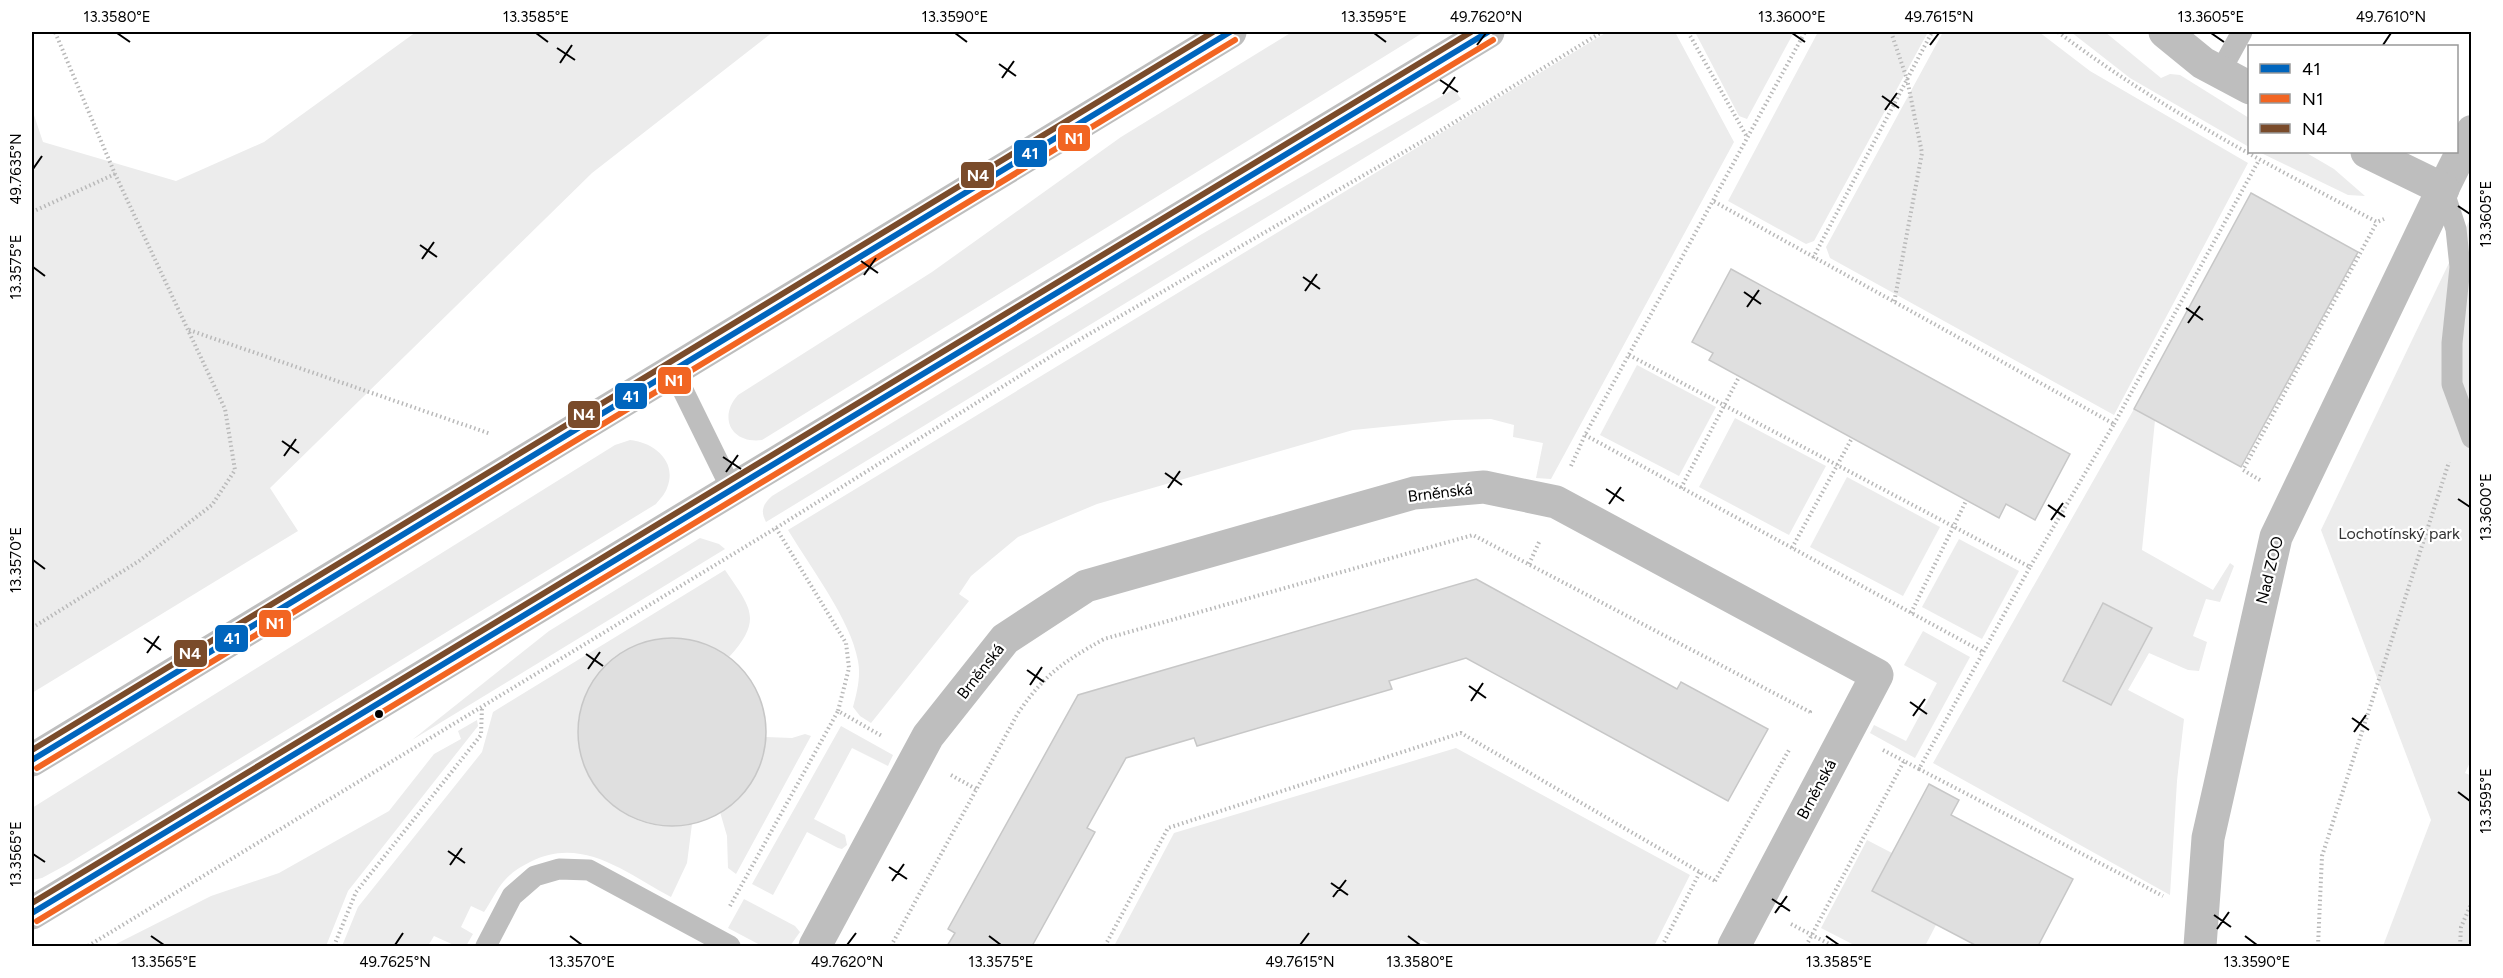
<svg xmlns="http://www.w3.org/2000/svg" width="2503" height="978" font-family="Figtree,sans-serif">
<rect width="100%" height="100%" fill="#fff"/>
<!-- green -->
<g fill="#ececec">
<path d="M416,32H773L592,173L270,488L298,531L32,693V109L43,142L176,181L264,142Z"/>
<path d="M1292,32H1424L762,440C731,444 718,417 738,395L932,272L1121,137Z"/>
<path d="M1607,32H1675L1734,142L1551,479L1536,478L1543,443L1513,437L1514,425L1491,419L1454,420L1353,430L1097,504L1018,537L971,576L959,594L969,601L871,723L860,716L853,707C857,692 861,676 858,661C851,620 810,567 788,530Z"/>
<path d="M1695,32H1794L1747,119L1739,116Z"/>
<path d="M1818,32H1928L1814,241L1806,244L1728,201Z"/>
<path d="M1943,32H2039L2090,71L2248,163L2114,415L1830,258L1826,247Z"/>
<path d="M2071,32H2105L2161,78L2170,74L2180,75L2249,118V147L2130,78Z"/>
<path d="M1454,89L1461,99L766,522C760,511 763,504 772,496L1202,234Z"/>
<path d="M2259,152H2305L2334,169L2365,196L2348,195Z"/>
<path d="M2471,217L2472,758L2465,773L2472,776L2471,946H2383L2431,820L2321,530Z"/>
<path d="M1637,365L1716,407L1679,476L1600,435Z"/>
<path d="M2134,409L2155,420L2142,550L2213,590L2230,563L2234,566L2220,602L2206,599L2193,636L2207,642L2199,671L2188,670L2149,653L2128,690L2184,719L2177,781L2170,895L1933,763Z"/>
<path d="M1735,418L1826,466L1789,535L1699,487Z"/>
<path d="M630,440C653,442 678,461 667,488C665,494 660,499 656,504L66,865L42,878L32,880V808L615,445Z"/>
<path d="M1847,477L1940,527L1903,596L1810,547Z"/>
<path d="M700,538L719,544L725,549L412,740L549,631Z"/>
<path d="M1959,539L2019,571L1982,639L1922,607Z"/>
<path d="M725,570C750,607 764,619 729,657C673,622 596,642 580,712C569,759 600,810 646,823C661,827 677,826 692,824L687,863L671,897C626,873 582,835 530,862C520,867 512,872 504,881C496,890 491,902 484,912L471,906L461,927L473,934L466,946H456L434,936L428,946H342L358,907L482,752L493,712Z"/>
<path d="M1923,631L1970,657L1915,758L1870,733L1874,725L1906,741L1937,683L1904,665Z"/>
<path d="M477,720L478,726L348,891L326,946H112L211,896L279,873L389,811L434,754L461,739L458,731Z"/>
<path d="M841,726L893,755L888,766L852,748L814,819L845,835L847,845L842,849L838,848L807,832L773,895L752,884Z"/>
<path d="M805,734L811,736L736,874L728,868L727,836L720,812C747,794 761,769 766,737L792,738Z"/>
<path d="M1456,748L1690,875L1654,946L1447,944L1433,946L1421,940L1418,946H1114L1174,833Z"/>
<path d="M1867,840L1892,853L1872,891L1936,925L1925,946H1856L1821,928Z"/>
<path d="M744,899L795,926L800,932L790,946H762L728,928Z"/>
</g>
<!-- building -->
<g fill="#dfdfdf" stroke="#c7c7c7" stroke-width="1.5">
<path d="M2251,193L2358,252L2241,467L2134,409Z"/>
<path d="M1731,269L2070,454L2035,520L2006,504L1999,518L1709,360L1713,353L1692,342Z"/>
<path d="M1476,579L1677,689L1681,682L1768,729L1728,801L1466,658L1389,681L1392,689L1197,746L1194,738L1126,758L1087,828L1095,832L1032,946H947L955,933L948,929L1078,695Z"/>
<path d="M2103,603L2152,628L2111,705L2063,681Z"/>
<circle cx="672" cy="732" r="94"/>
<path d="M1929,784L1959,800L1951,815L2073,879L2038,946H1977L1872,891Z"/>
</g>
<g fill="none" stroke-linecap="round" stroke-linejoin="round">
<!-- path -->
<g stroke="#b9b9b9" stroke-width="4" stroke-dasharray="1.5 3" stroke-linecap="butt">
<path d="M1688,32L1747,137"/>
<path d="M1891,32L1907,79L1922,153L1894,303"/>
<path d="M2058,32C2159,108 2265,163 2377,222L2384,219"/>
<path d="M32,212L115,174"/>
<path d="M1813,258L1932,32"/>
<path d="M189,330L491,434"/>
<path d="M1629,355L2030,567L2114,424L1713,201"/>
<path d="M2114,424L2259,160"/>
<path d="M1585,435L1983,652"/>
<path d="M1571,466L1585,435L1805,32"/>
<path d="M2260,480L2243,470L2377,222"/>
<path d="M1681,488L1739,377"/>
<path d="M776,528L846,643L849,668L838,711L882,736"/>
<path d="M1792,548L1852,438"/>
<path d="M1529,564L1540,540"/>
<path d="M1911,613L1966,501"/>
<path d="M32,628L139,561L212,505L235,470L225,409L115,174L55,32"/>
<path d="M1883,750L1904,761"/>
<path d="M1919,769L2163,896"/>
<path d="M951,775L976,789"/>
<path d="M1715,881L1789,750"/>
<path d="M730,906L838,711"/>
<path d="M1791,924L1833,946"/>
<path d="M88,946L776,528L1058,352L1435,134L1602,32"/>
<path d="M334,946L356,892L481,735L482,707"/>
<path d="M891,946L1018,713C1045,674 1063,662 1104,639L1473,535L1810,712L1809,714"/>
<path d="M1105,946L1168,828L1461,733L1717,882"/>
<path d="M1662,946L1700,872"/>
<path d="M1806,946L1904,761L1919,769L2030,567"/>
<path d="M2318,946L2322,856L2449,462"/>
<path d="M2460,946L2461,927L2472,902"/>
</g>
<!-- service -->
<g stroke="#bebebe" stroke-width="21">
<path d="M2220,72L2242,32"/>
<path d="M2443,189L2456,229L2460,267L2452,343V384L2472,438"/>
<path d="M673,370L732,490"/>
<path d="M486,946L512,896L535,876L559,869L589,870L730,946"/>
</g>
<!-- pedestrian -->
<path stroke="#bebebe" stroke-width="32" d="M2443,189L2472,131"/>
<!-- minor -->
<g stroke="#bebebe" stroke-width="33">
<path d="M2165,32L2203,63L2250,88"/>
<path d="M815,946L928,736L1005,639L1086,586L1414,493L1484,487L1556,502L1877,675L1734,946"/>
<path d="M2200,946L2208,838L2276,537L2443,189L2367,152"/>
</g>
<!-- tertiary -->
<g stroke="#bebebe" stroke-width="33">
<path d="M32,760L1230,32"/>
<path d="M32,913L1488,32"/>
</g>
<!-- bus-1 casing -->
<g stroke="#fff" stroke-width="10">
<g id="bus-1">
<path d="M32,760L1230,32"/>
<path d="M32,913L1488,32"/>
</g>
</g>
<!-- bus-2 casing -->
<g stroke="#fff" stroke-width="10">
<g id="bus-2">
<path d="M37,768L1235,40"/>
<path d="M37,921L1493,40"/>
</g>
</g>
<!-- bus-3 casing -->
<g stroke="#fff" stroke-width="10">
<g id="bus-3">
<path d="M32,750L1213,32"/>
<path d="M32,903L1471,32"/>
</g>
</g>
<!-- bus-1 -->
<use href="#bus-1" stroke="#0065bd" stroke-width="6"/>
<!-- bus-2 -->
<use href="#bus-2" stroke="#f26522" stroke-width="6"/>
<!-- bus-3 -->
<use href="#bus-3" stroke="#7a4b2a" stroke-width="6"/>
</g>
<!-- ticks -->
<path fill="none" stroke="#000" stroke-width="2" d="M117,33L130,42M536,33L548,42M955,33L967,42M1374,33L1386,42M1792,33L1805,42M2211,33L2224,42M1477,45L1486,33M1930,45L1939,33M2383,45L2391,33M557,48L575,60M560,63L572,45M999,64L1016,76M1002,78L1014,61M1440,80L1458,92M1443,94L1455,77M1882,96L1899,108M1885,110L1897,93M33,169L42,156M2458,206L2470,214M420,245L437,257M422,259L434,242M861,261L878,273M33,267L45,276M864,275L876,258M1303,277L1320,289M1305,291L1317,274M1744,292L1761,304M1747,307L1759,290M2186,308L2203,320M2188,323L2200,306M282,441L299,453M284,456L296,439M723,457L741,469M726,472L738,455M1165,473L1182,485M1168,488L1180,471M1606,489L1624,501M2458,499L2470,507M1609,504L1621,487M2048,505L2065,517M2051,520L2063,503M33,560L45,569M144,638L161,650M147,653L159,636M586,654L603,666M588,669L600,652M1027,670L1044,682M1030,685L1042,667M1469,686L1486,698M1471,701L1483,683M1910,702L1927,714M1913,716L1925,699M2352,718L2369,730M2354,732L2366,715M2458,792L2470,801M448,851L465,863M33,854L45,862M450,865L462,848M889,867L907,879M892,881L904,864M1331,883L1348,895M1333,897L1346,880M1772,899L1790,911M1775,913L1787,896M2214,915L2231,927M2217,929L2229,912M151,936L164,945M570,936L582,945M989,936L1001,945M1408,936L1420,945M1826,936L1839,945M2245,936L2257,945M395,945L403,933M847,945L856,933M1300,945L1309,933"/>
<!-- markers -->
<circle fill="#000" stroke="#fff" stroke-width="2" cx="379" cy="714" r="5"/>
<g text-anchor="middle" stroke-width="4.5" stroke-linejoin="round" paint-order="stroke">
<!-- street labels -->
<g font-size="16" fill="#000" stroke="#fff">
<text transform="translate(1440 492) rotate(-7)" y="6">Brněnská</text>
<text transform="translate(2269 570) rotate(-76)" y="6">Nad ZOO</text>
<text transform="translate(980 671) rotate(-52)" y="6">Brněnská</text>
<text transform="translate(1816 789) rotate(-62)" y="6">Brněnská</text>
</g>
<!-- park labels -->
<g font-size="16" fill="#333" stroke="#fff">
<text x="2399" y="539">Lochotínský park</text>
</g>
</g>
<g stroke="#fff" stroke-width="2">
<rect x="1057" y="124" width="34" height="28" rx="6" fill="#f26522"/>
<rect x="1013" y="139" width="35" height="29" rx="6" fill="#0065bd"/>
<rect x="960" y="161" width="35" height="28" rx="6" fill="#7a4b2a"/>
<rect x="657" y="366" width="35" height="29" rx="6" fill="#f26522"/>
<rect x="614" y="382" width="34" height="28" rx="6" fill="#0065bd"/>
<rect x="567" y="400" width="34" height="29" rx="6" fill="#7a4b2a"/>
<rect x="258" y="609" width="34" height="29" rx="6" fill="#f26522"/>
<rect x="214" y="624" width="35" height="29" rx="6" fill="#0065bd"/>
<rect x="173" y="639" width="35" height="29" rx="6" fill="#7a4b2a"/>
</g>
<g font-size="16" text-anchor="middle" font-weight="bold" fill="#fff">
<text x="1074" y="144">N1</text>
<text x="1030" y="159">41</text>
<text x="978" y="181">N4</text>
<text x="674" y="386">N1</text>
<text x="631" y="402">41</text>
<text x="584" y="420">N4</text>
<text x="275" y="629">N1</text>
<text x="232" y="644">41</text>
<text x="190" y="659">N4</text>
</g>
<!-- border -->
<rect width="2503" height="978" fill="none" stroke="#ffffff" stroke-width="66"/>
<!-- legend -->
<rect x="2248" y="45" width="210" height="108" fill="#ffffff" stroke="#999999" stroke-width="1.5"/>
<rect x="2260" y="64" width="30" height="9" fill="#0065bd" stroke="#999999" stroke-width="1.5"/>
<text x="2302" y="75" font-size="18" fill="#000000">41</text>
<rect x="2260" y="94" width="30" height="9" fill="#f26522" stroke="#999999" stroke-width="1.5"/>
<text x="2302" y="105" font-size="18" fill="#000000">N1</text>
<rect x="2260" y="124" width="30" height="9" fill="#7a4b2a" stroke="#999999" stroke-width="1.5"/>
<text x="2302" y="135" font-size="18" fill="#000000">N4</text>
<rect x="33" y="33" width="2437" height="912" fill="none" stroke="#000" stroke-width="2"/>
<g font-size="15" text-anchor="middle" fill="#000">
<text x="117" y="22">13.3580°E</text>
<text x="536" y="22">13.3585°E</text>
<text x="955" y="22">13.3590°E</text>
<text x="1374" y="22">13.3595°E</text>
<text x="1486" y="22">49.7620°N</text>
<text x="1792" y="22">13.3600°E</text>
<text x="1939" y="22">49.7615°N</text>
<text x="2211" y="22">13.3605°E</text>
<text x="2391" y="22">49.7610°N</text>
<text transform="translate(16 169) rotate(-90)" y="5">49.7635°N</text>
<text transform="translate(2486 214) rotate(-90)" y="5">13.3605°E</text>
<text transform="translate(16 267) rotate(-90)" y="5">13.3575°E</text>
<text transform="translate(2486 507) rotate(-90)" y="5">13.3600°E</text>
<text transform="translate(16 560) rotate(-90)" y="5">13.3570°E</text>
<text transform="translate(2486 801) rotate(-90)" y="5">13.3595°E</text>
<text transform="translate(16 854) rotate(-90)" y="5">13.3565°E</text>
<text x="164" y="967">13.3565°E</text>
<text x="395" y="967">49.7625°N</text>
<text x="582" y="967">13.3570°E</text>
<text x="847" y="967">49.7620°N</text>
<text x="1001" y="967">13.3575°E</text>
<text x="1300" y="967">49.7615°N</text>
<text x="1420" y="967">13.3580°E</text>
<text x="1839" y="967">13.3585°E</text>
<text x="2257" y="967">13.3590°E</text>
</g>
</svg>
